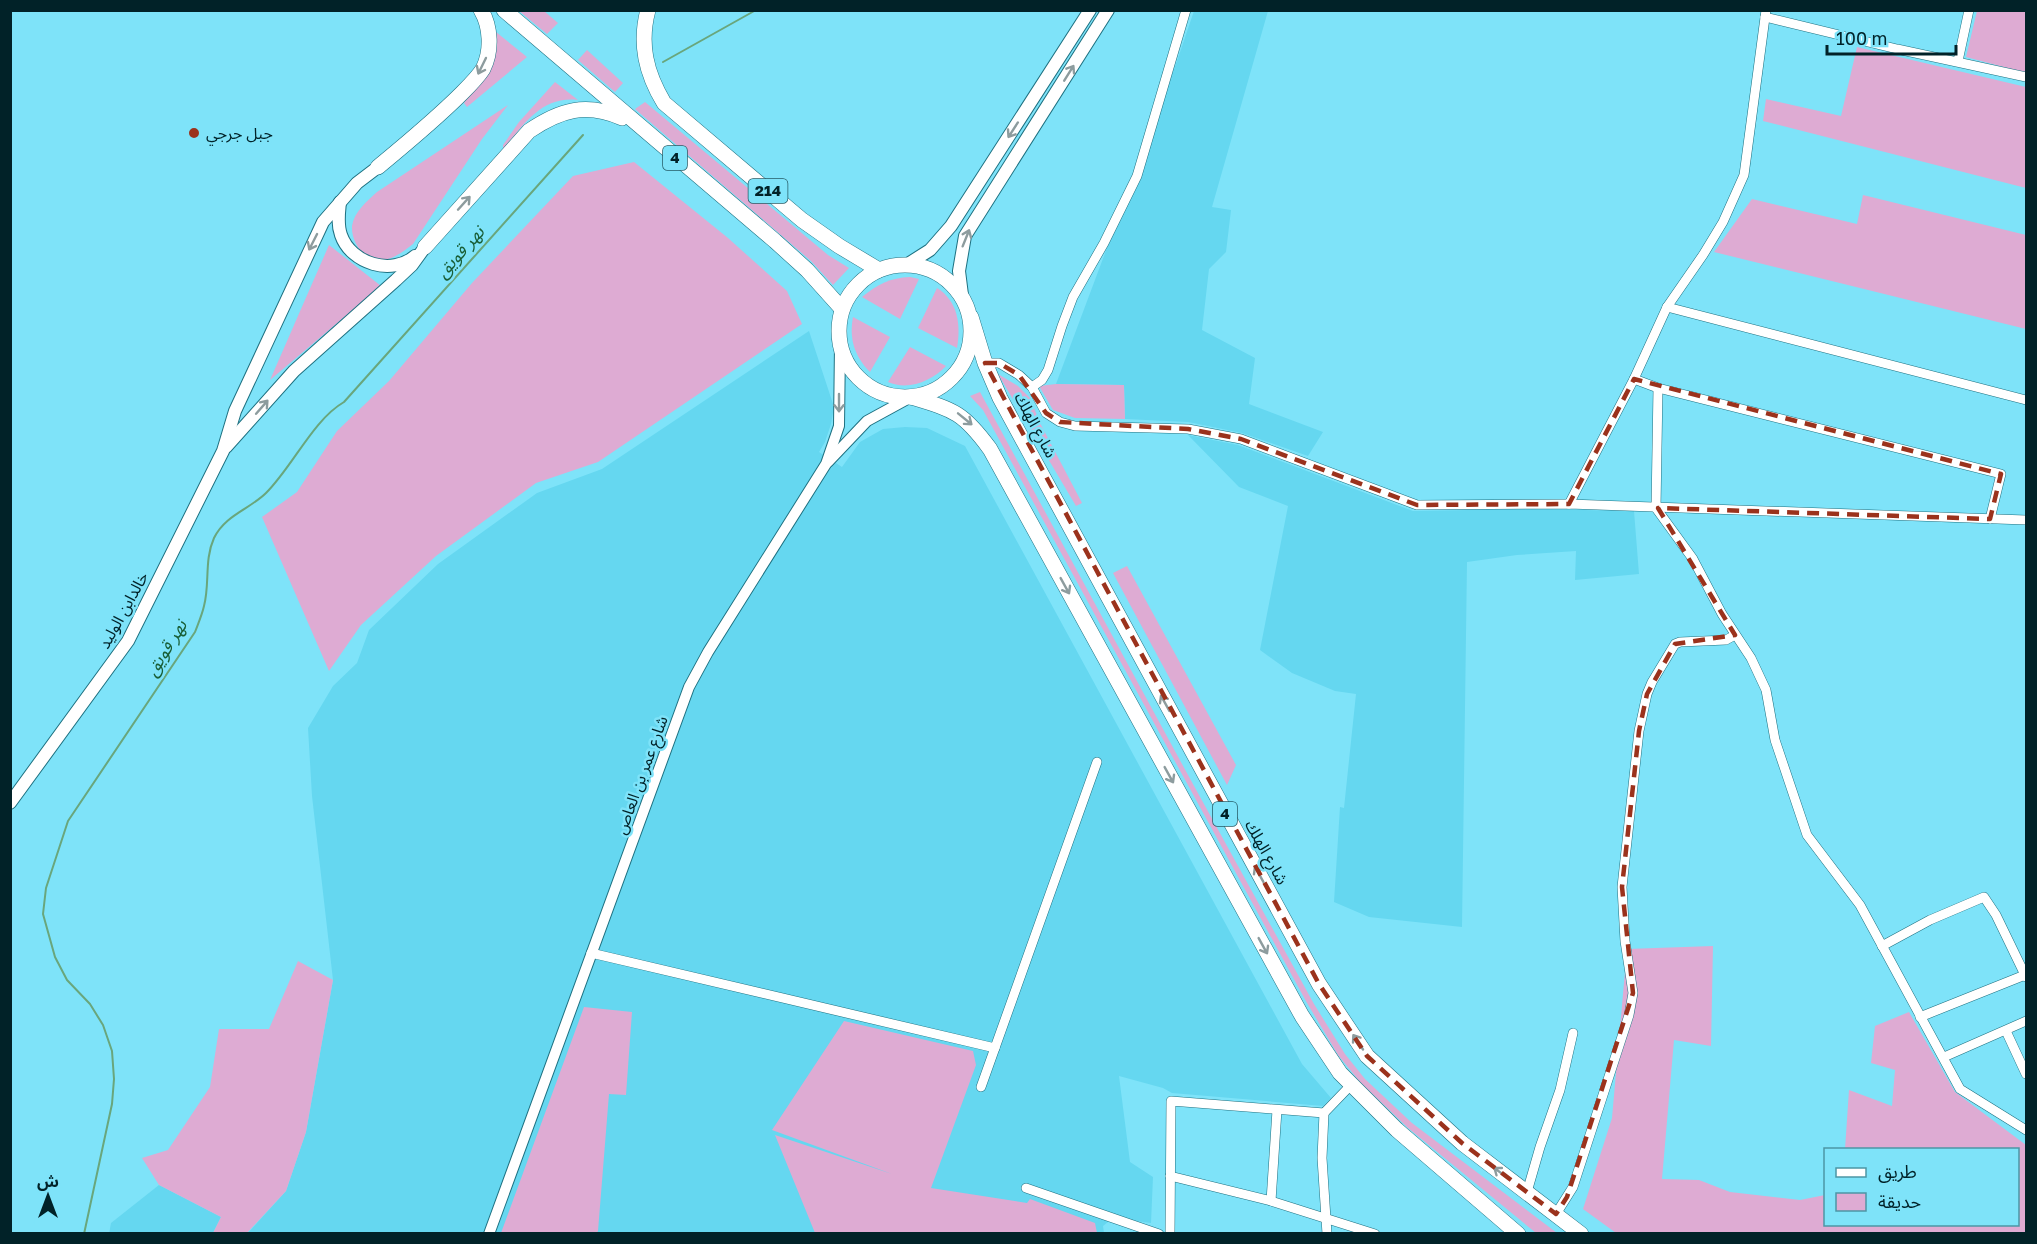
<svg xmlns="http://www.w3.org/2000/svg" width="2037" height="1244" font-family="'Golos Text','Noto Sans Arabic',sans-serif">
<rect width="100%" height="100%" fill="#7ee3f9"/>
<!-- built -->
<g fill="#65d7f0">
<path d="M1194,11H1268L1212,207L1231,210L1226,252L1209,269L1202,330L1255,358L1249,404L1323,432L1308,456L1242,433L1188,422L1125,419L1124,385L1056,384L1177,61Z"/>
<path d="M809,331L834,407L831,424L825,442L819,452L842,467L860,442L883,429L905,427L927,428L965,446L1302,1064L1331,1098L1323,1106L1172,1093L1163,1088L1119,1076L1130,1162L1153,1177L1151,1223L1113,1218L1103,1226L1104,1233L247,1234L286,1191L306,1132L333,980L312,796L308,728L333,686L357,663L369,630L438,564L537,493L602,469Z"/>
<path d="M1188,435L1238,445L1413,511L1533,509L1634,511L1639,574L1575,580L1576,551L1517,555L1467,562L1462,927L1369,917L1334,902L1340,807L1344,808L1356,694L1335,691L1292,673L1260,650L1288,506L1239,487Z"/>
<path d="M159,1185L221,1217L213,1233L109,1234L111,1223Z"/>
</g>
<!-- green -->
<g fill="#deabd3">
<path d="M519,11H544L558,23L547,34Z"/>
<path d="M1977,11H2026V73L1966,57Z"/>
<path d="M496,32L527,57L467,107L464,103C482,79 499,65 496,32Z"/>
<path d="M1857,47L2026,87V188L1763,121L1766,99L1841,116Z"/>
<path d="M587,50L623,83L615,92L578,60Z"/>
<path d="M555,82L578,100C541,96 525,124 503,149V145L519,122Z"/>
<path d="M645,102L828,255L849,268L833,285L811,261L635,109Z"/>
<path d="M508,105L482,139L413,244C404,251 395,258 384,260C365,263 351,243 352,226C354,212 367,201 377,192Z"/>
<path d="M634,162L728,238L787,291L802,324L598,462L536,483L436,556L361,625L329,671L262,517L297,492L337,431L389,381L472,283L573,176Z"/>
<path d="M1863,195L2026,235V329L1714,252L1752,199L1857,224Z"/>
<path d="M329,245L381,286L270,380Z"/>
<path d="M910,277L919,279L900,319L862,297C878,284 890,278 910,277Z"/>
<path d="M937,288C958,301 961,325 957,348L918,328Z"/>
<path d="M853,317L890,337L870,372C854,356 849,338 853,317Z"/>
<path d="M910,347L946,366C932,381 908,391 888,382Z"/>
<path d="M998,374L1018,386L1030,398L1040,423L1082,503L1076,506Z"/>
<path d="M1056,384L1124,385L1125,419L1075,418L1053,410L1039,386Z"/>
<path d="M980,392L1188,775L1314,1004L1345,1054L1365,1079L1412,1123L1557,1233H1536L1408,1128L1360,1082L1338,1055L1307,1003L983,410L970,396Z"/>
<path d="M1127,566L1236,765L1227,785L1113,573Z"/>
<path d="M1713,946L1711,1046L1674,1040L1662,1179L1699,1180L1730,1192L1800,1200L1825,1195L1826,1224H2018V1150L1845,1149L1849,1090L1892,1106L1895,1070L1871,1063L1875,1026L1909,1012L1955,1092L2026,1145V1233H1616L1583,1209L1612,1118L1627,949Z"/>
<path d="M298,961L333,980L306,1132L286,1191L247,1233H213L221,1217L159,1185L142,1158L168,1150L210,1087L219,1029H269Z"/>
<path d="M584,1007L632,1012L626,1095L609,1094L598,1231L596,1234L501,1233Z"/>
<path d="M844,1021L973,1051L976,1065L931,1188L1027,1203L1030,1199L1095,1223L1097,1233H815L775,1135L892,1174L772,1130Z"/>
</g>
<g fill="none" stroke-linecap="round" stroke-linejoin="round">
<!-- stream -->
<g stroke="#69a67c" stroke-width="2">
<path d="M663,62L756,10"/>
<path d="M84,1234L112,1104L114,1079L112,1051L103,1025L90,1004L67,980L55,957L43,914L46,888L68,821L195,632C198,624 202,615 204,606C210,584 204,560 214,538C225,515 250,509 266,493C293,466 313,420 344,402L583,135"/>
</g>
<!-- minor casing -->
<g stroke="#1e7181" stroke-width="10">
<g id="minor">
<path d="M1765,17L1897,49L2026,77"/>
<path d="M1958,61L1969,10"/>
<path d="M1667,307L2026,400"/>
<path d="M985,363H999L1019,375L1032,387L1046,413L1060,422L1075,426L1188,429L1241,439L1417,505L1569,504L2026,520"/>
<path d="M1634,379L1658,388L2001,474L1990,519"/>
<path d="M1032,387L1042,380L1048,370L1062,326L1073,297L1104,243L1137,176L1186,10"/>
<path d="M1658,388L1656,508L1693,559L1722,614L1751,658L1766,690L1775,740L1807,835L1860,905L1960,1089L2026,1130"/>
<path d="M1569,504L1634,379L1667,307L1703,255L1723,222L1744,175L1766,10"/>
<path d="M1882,946L1930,920L1984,897L1996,915L2026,977"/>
<path d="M591,953L995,1048"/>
<path d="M1920,1017L2025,975"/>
<path d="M2006,1031L2026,1074"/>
<path d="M1944,1057L2026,1021"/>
<path d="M981,1087L1097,762"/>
<path d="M1324,1113L1322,1158L1327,1234"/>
<path d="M1170,1176L1271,1201L1375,1234"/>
<path d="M1026,1188L1159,1234"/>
<path d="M1527,1192L1540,1147L1560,1090L1573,1033"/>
<path d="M1271,1201L1277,1110"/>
<path d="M1556,1214L1573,1187L1629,1015L1633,993L1625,941L1622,887L1639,731L1647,694L1652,682L1675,644L1680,642L1726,640L1735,635"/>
<path d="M1170,1234L1171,1101L1324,1113L1351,1085"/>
</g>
</g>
<!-- tertiary casing -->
<g stroke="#1e7181" stroke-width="12">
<g id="tertiary">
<path d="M828,462L867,421L911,397"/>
<path d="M489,1234L689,687L708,652L826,464L839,426L840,345"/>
</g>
</g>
<!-- secondary casing -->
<g stroke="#1e7181" stroke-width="14">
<g id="secondary">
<path d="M340,202C339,213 337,224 341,235C351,264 392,276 415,256"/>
<path d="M908,264L930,250L951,226L1090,10"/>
<path d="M962,295L959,271L965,236L1108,10"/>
<path d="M226,447L294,371L396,280L412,265L425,247"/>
<path d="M10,803L128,641L223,451L235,411L323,222L357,183L378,167"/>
</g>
</g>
<!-- trunk casing -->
<g stroke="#1e7181" stroke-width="16">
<g id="trunk">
<path d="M504,10L775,241L807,270L842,309"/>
<path d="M648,10C639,44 646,73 664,103L802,220L839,246L879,270"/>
<path d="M378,167C407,143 435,120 462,93C469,86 478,77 483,69C492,51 491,27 481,10"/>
<path d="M425,247L529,131C560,110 586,102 622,118"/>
<circle cx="905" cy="331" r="66"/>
<path d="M971,317L985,363L1000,398L1319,984L1367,1056L1462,1143L1581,1234"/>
<path d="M911,397C954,410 963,412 990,449L1302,1016L1340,1073L1397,1130L1518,1234"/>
</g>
</g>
<!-- minor -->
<use href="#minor" stroke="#fff" stroke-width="9"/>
<!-- tertiary -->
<use href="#tertiary" stroke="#fff" stroke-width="10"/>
<!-- secondary -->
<use href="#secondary" stroke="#fff" stroke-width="12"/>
<!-- trunk -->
<use href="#trunk" stroke="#fff" stroke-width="15"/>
</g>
<!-- one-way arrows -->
<defs><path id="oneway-shaft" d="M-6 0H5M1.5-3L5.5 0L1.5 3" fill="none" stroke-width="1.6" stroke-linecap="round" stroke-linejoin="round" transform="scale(1.5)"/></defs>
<g stroke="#8d9c9e">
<use href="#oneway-shaft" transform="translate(482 66) rotate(116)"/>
<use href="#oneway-shaft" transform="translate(1069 73) rotate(-58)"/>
<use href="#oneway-shaft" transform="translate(1013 130) rotate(123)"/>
<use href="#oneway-shaft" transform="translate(464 203) rotate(-48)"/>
<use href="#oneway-shaft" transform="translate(966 238) rotate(-68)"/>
<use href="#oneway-shaft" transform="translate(313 242) rotate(117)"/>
<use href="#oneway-shaft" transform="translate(839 403) rotate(90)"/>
<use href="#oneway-shaft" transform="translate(262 407) rotate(-49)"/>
<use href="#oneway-shaft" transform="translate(965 419) rotate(39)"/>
<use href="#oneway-shaft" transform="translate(1065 586) rotate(61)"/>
<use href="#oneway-shaft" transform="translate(1165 703) rotate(-119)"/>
<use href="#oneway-shaft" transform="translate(1169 775) rotate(61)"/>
<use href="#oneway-shaft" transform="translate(1259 874) rotate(-119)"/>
<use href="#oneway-shaft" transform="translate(1263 946) rotate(61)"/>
<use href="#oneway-shaft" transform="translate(1358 1042) rotate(-124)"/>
<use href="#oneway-shaft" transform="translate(1501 1173) rotate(-143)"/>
</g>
<!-- marked area -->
<path fill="none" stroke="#9b321c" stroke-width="4.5" stroke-dasharray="12 8" stroke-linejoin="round" d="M985,363H999L1019,375L1046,413L1060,422L1188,429L1241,439L1417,505L1569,504L1634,379L2001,474L1990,519L1658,508L1735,635L1675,644L1647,694L1639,731L1622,887L1633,993L1567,1197L1556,1214L1462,1143L1367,1056L1319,984Z"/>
<!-- markers -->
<circle fill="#9b321c" stroke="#7ee3f9" stroke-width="2" cx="194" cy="133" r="6"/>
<g text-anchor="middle" stroke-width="5" stroke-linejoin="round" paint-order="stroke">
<!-- shield labels -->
<g fill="#7ee3f9" stroke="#265c67" stroke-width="1.5">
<rect x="663" y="146" width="24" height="24" rx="4.5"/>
<rect x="748.5" y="179" width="39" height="24" rx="4.5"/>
<rect x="1213" y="802" width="24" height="24" rx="4.5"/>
</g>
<g font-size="15" font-weight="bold" fill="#012228">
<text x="675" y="163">4</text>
<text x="768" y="196">214</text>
<text x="1225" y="819">4</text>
</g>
<!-- poi labels -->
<g font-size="16" fill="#012228" stroke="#7ee3f9" text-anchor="start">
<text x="206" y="139">جبل جرجي</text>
</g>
<!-- street labels -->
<g font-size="16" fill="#012228" stroke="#7ee3f9">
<text transform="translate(1036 425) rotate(62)" y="6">شارع الهلك</text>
<text transform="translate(123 610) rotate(-61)" y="6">خالدابن الوليد</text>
<text transform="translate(641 775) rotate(-70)" y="6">شارع عمر بن العاص</text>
<text transform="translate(1267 852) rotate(61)" y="6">شارع الهلك</text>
</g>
<!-- water labels -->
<g font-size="18" font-style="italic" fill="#195e36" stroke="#7ee3f9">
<text transform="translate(460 252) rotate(-48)" y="6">نهر قويق</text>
<text transform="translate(166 648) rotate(-58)" y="6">نهر قويق</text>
</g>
</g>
<!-- border -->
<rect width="2037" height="1244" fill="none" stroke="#012228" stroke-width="24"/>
<!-- legend -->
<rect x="1824" y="1148" width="195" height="78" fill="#7ee3f9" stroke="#4c96a5" stroke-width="1.5"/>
<rect x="1836" y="1168" width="30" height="9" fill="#ffffff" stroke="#4c96a5" stroke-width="1.5"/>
<text x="1878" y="1178" font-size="18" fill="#012228">طريق</text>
<rect x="1836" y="1193" width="30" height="18" fill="#deabd3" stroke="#4c96a5" stroke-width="1.5"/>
<text x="1878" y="1208" font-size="18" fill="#012228">حديقة</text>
<!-- north arrow -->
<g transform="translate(48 1196)" stroke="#7ee3f9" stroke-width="4.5" paint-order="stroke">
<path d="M0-4.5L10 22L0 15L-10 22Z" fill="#012228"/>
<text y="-9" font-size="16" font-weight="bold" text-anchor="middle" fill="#012228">ش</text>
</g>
<!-- scale -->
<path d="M1827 45v9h129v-9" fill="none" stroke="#012228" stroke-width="3"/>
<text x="1836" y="45" font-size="18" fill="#012228" stroke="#7ee3f9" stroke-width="4.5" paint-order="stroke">100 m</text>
</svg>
